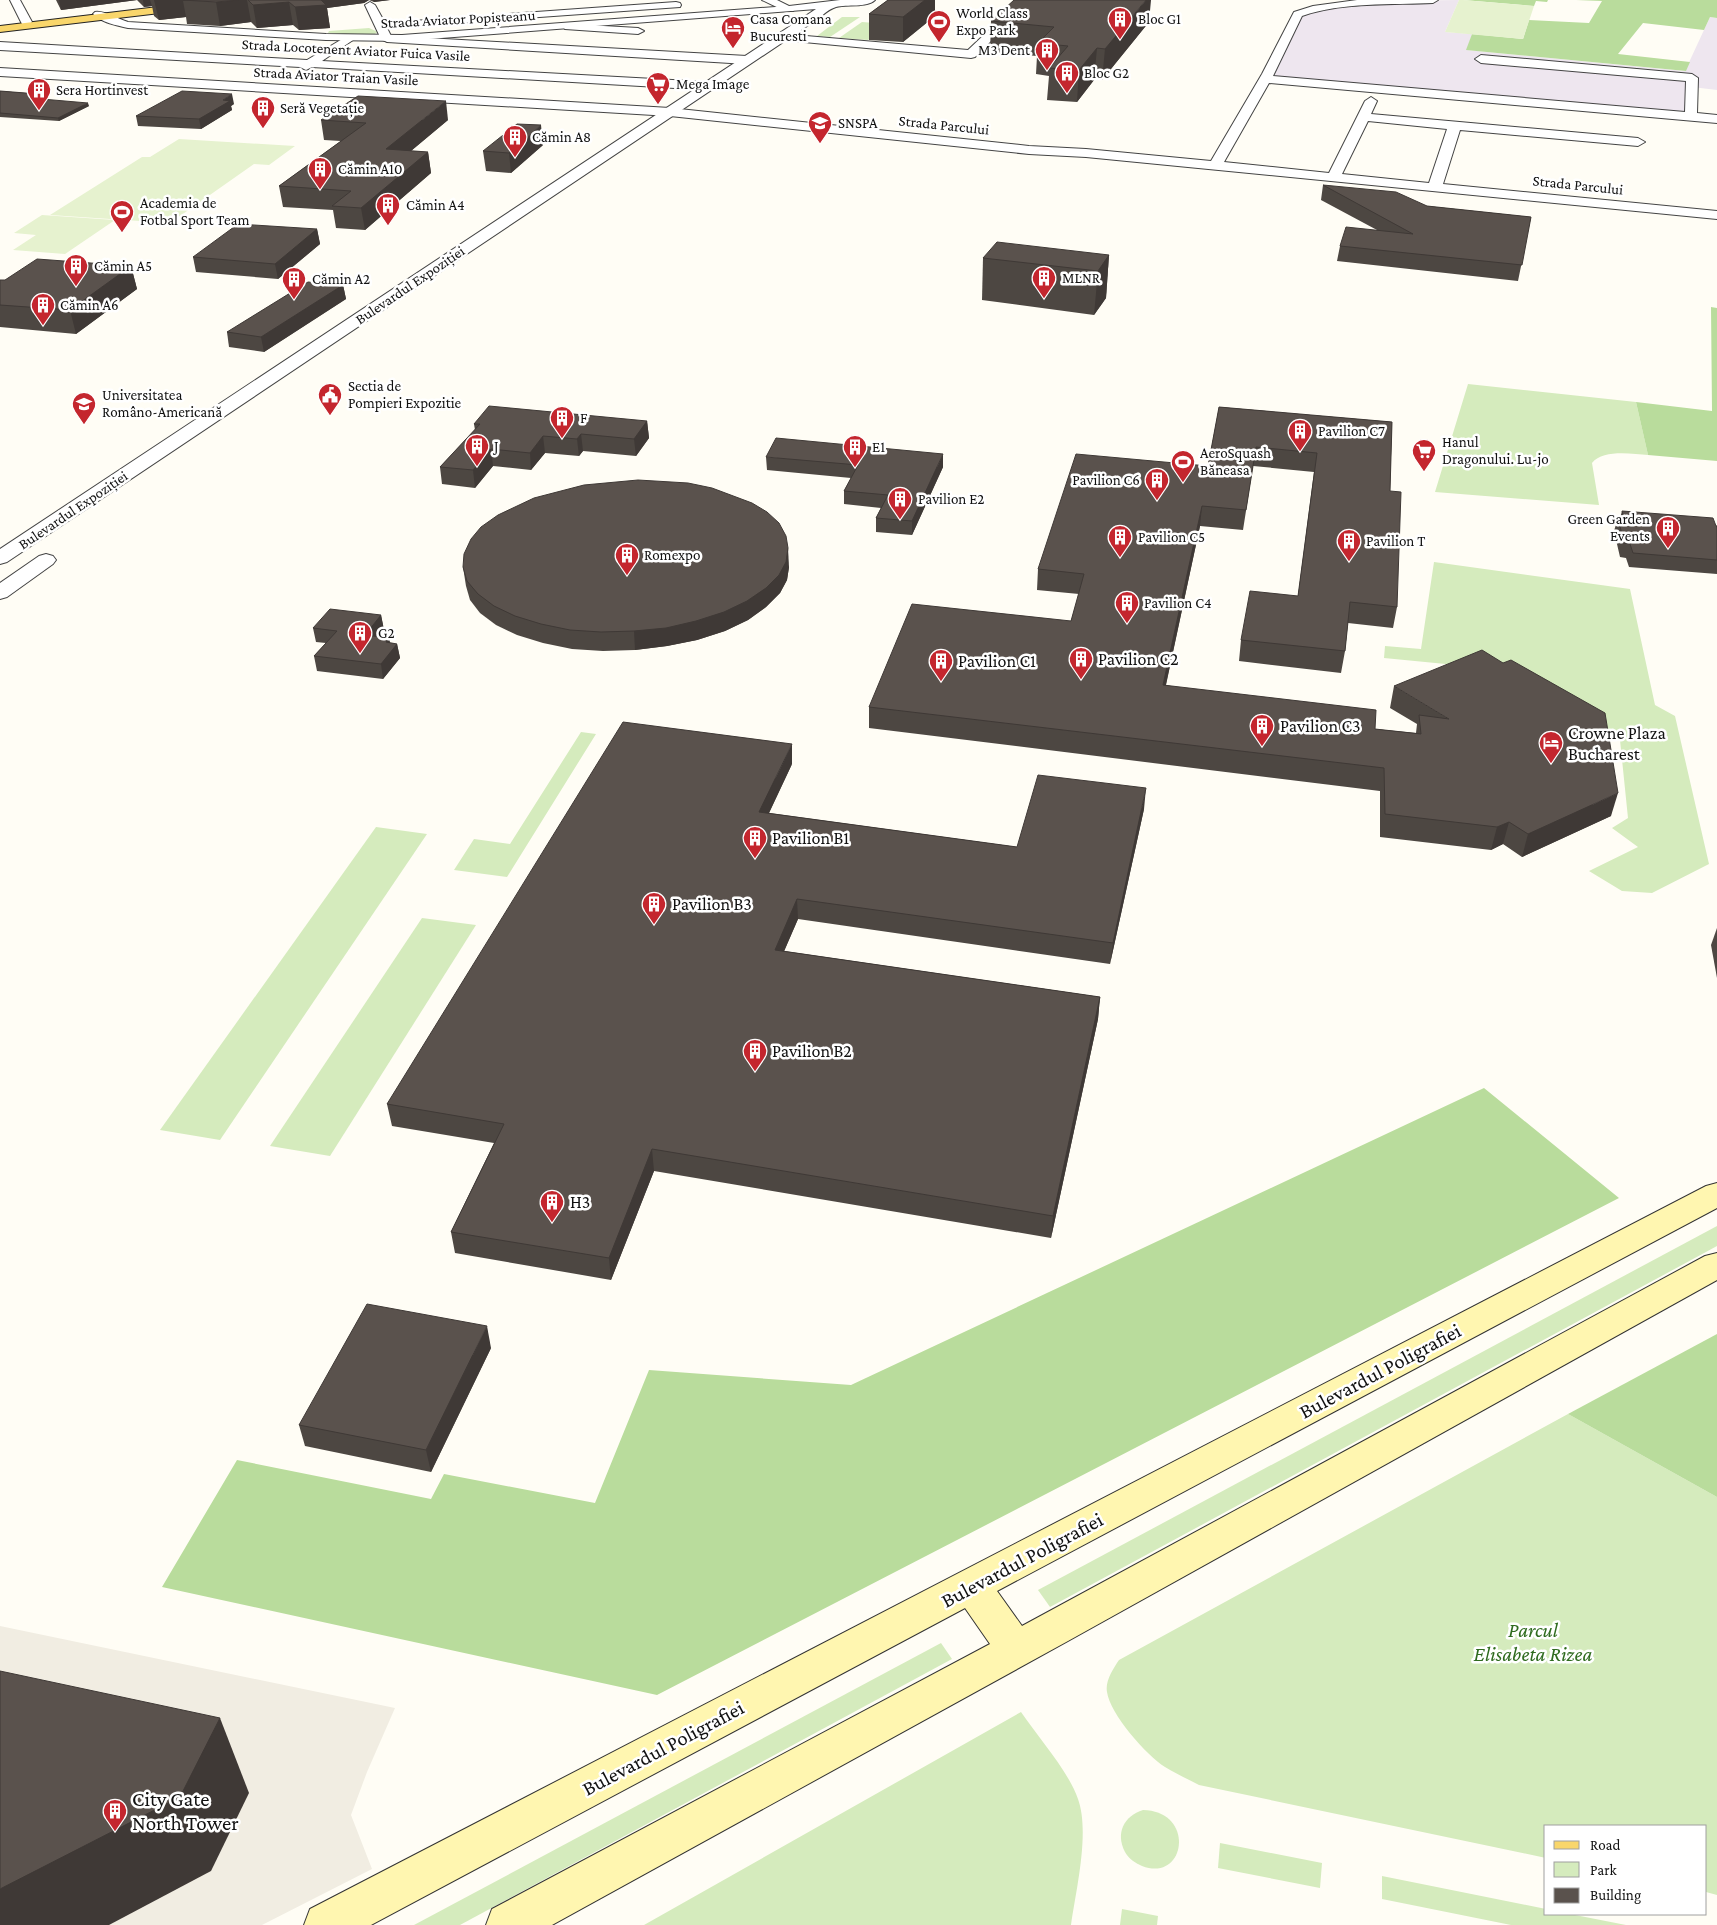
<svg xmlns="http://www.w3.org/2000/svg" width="1717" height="1925" font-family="'Crimson Pro',serif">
<rect width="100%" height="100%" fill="#fffdf5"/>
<!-- industrial -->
<path fill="#eee6ef" d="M1459,0L1445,32L1472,34L1467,50L1685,71L1710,17L1717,18V90L1692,87L1691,116L1265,79L1298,14L1377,1Z"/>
<!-- green -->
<g fill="#d5ebbd">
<path d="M842,17H860L830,37L817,36Z"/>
<path d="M862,22L888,24L868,40L839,38Z"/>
<path d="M369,28L378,32L371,36L328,33L329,31Z"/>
<path d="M1468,384L1636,402L1648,455C1632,454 1603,449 1592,463L1599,505L1435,492Z"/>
<path d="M1434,562L1630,589L1655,705L1675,716L1709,864L1652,893L1622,891L1589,871L1638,847L1612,828L1628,818L1620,740L1497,669L1384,658L1385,646L1421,649Z"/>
<path d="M581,732L596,734L507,877L454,870L474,839L510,844Z"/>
<path d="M376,827L427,834L220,1140L160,1130Z"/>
<path d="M422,918L476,925L330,1156L270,1146Z"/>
<path d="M1717,1226V1246L1050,1607L1038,1590Z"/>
<path d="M1568,1414L1717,1497V1895L1706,1892V1826H1546V1858L1199,1785C1188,1779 1176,1774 1165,1767C1146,1755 1110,1714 1107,1692C1105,1681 1113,1669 1119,1660Z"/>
<path d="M941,1643L952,1659L460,1925H414Z"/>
<path d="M1021,1712C1038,1737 1069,1772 1078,1799C1090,1832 1076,1890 1071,1925H644Z"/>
<path d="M1143,1810C1196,1811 1186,1883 1142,1866C1135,1863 1129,1859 1125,1852C1115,1833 1124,1816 1143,1810Z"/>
<path d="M1220,1843L1322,1863L1320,1888L1218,1868Z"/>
<path d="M1382,1876L1546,1909V1914H1570L1626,1925H1511L1382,1899Z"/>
<path d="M1122,1909L1158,1916L1157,1925H1120Z"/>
</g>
<!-- forest -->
<g fill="#b9dc9c">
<path d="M1463,0H1548L1547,2L1536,1L1534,6Z"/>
<path d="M1576,0H1717V18L1710,17L1704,30L1643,23L1618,54L1690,62L1686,71L1466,50L1472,34L1523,39L1529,20L1589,23L1602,1Z"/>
<path d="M1711,307L1717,308V461L1648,455L1636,402L1712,411Z"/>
<path d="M1484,1088L1619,1198L657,1695L162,1587L237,1460L431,1499L444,1474L595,1503L649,1370L851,1385Z"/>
<path d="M1717,1334V1497L1568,1414Z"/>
</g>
<!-- pitch -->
<g fill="#e6f2cf">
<path d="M1459,0H1463L1534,6L1523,39L1445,32Z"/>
<path d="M179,139L295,146L269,165L254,164L170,223L50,215L142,157H150Z"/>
<path d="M42,215L115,220L65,254L13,250L36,235L14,233Z"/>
</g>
<!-- plaza -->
<path fill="#f1ede2" d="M0,1626L395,1708L367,1772L351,1815L372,1869L262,1925H5L0,1738Z"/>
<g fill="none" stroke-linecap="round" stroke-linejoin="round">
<!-- minor casing -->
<g stroke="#444" stroke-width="2">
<g id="minor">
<path d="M10,0H20L32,22L30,24H22Z"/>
<path d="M762,0H777L795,9L793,11H785Z"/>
<path d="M1021,0H1032L975,57L971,58L783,40L777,37L783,34L968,50Z"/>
<path d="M1357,0H1438L1433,3C1390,5 1343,2 1302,16L1273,76L1685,112L1686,81L1481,63L1475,59L1481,55L1692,74L1698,78L1697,113L1717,115V123L1269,83L1224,162L1329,173L1365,101L1371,97L1377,101L1371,114L1638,138L1645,142L1638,146L1460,130L1443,184L1717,211V219L1086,157L1029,154L670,116L0,76V68L670,108L1029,146L1086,149L1211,161L1262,74L1294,12L1313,6ZM1368,121L1447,129L1429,183L1342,174Z"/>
<path d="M370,2L375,5L385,23L676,2L680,3L681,5L680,7L387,28L391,36L747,56L753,60L747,64L387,42L381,39L365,5Z"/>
<path d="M569,24L638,28L644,31L638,34L565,29L563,27L565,25Z"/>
<path d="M349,35L355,38L353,40L322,61L709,82L715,86L709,90L312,67L306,70L300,67L0,50V42L307,60Z"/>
</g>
</g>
<!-- tertiary casing -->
<g stroke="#444" stroke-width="2">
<g id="tertiary">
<path d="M840,0H875C867,8 847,4 836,7C829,9 824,14 819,18L7,562L0,564V549L816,9L402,41L326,40L128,28C116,25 102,23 93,14L95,12C104,10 118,19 128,22L326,34L402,35L789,6Z"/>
<path d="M46,554L53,556L56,560L53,564L7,597L0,599V583L39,556Z"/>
</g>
</g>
<!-- secondary casing -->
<g stroke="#333" stroke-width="2">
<path id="secondary" d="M1717,1183V1208L997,1591L1022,1626L1705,1256L1717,1253V1280L1068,1641L552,1925H486L492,1909L990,1644L965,1608L371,1925H304L310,1909L1706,1186Z"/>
</g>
<!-- primary casing -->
<g stroke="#222" stroke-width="2">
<path id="primary" d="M216,0H249L244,3L0,32V26Z"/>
</g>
<!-- minor -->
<use href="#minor" fill="#fff" fill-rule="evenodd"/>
<!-- tertiary -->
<use href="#tertiary" fill="#fff" fill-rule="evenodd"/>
<!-- secondary -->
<use href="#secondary" fill="#fff6b0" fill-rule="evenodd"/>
<!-- primary -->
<use href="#primary" fill="#f9d66b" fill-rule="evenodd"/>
</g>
<!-- wall -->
<g fill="#4d4742">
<path d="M56,0H390L374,2L369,0L364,3L327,8L330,28L299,30L293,25L257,28L251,22L220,26L187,24L186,17L159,20L154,16L152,6L144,7L137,0L61,10Z"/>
<path d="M888,0H935V16L903,42L869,40V14Z"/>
<path d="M991,21L1149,22L1102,80H1094L1077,102L1047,100L1049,76L1036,74L1037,56L990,52Z"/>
<path d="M0,91L38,94L39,98L37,99L89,106L59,121L0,117Z"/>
<path d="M234,104L231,106L232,110L201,129L138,126L136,116Z"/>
<path d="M321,120H448L411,151L428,152L431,173L365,230L336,228L333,210L283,207L279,186L341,141L324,140Z"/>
<path d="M543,145L511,173L486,171L483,151Z"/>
<path d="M1323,185L1427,206L1531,217L1518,281L1337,261L1340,246L1377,230L1321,200Z"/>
<path d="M317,229L320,244L278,279L196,272L193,257Z"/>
<path d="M1109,255L1106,298L1094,315L982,300L983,258Z"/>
<path d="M131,266L137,289L76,334L0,327V280H5Z"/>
<path d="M343,285L346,299L264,352L229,347L227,332Z"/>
<path d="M1219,407L1392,422L1390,491L1397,607L1393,628L1348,623L1345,651L1341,673L1239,661L1241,640L1298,596L1314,472L1253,466L1243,530L1200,526L1166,685L1375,729L1416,733L1417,724L1390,708L1394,686L1611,816L1522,857L1503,844L1491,850L1380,837V791L869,728V707L1071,621L1079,594L1037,590L1038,569L1208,466Z"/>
<path d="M647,421L649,438L636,456L583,451L579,456L545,453L531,470L493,466L475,488L442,484L440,467L475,430L474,424Z"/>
<path d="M766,457L943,467L912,535L876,532V518L881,508L844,504V491L851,478L767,470Z"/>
<path d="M1622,511L1717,526V574L1629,567L1626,558L1620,557L1614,531L1618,518H1620Z"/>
<path d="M463,567H789L787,580L780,593L766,607L748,620L725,631L697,640L667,646L635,650L603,651L572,649L543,643L517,635L496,625L480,613L470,600L466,586Z"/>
<path d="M381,615L384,630L378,636L389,638L390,643L397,644L400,658L383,679L317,671L314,656L326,643L316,642L313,628Z"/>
<path d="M792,764L769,813L1017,847L1144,809L1110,964L798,919L784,951L1100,997L1098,1019L1051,1238L654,1171L611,1280L455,1253L451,1232L494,1143L392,1126L387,1104Z"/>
<path d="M1717,928V978L1711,945Z"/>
<path d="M491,1348L431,1472L305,1446L299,1425Z"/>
</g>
<!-- shaded-wall -->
<g fill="#3f3936">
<path d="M59,0H137L61,10Z"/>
<path d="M143,0H150L152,6L144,7Z"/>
<path d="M154,0H200L183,1L186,17L159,20Z"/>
<path d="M239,0H247L251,22L220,26L216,2Z"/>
<path d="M308,0H369L364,3L327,8L330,28L299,30L295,7Z"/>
<path d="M373,0H390L374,2Z"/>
<path d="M925,0H935V16L903,42V17Z"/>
<path d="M1146,0H1151L1149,22L1102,80L1105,49Z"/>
<path d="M289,2L293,25L257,28L253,5Z"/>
<path d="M1097,48L1094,80L1077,102L1079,70Z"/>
<path d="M38,94L39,98L31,102L30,98Z"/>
<path d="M232,94L234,104L231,106L232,110L201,129L199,119L223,100Z"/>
<path d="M446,101L448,120L388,170L386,149Z"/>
<path d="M88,103L89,106L59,121L58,118Z"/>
<path d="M541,125L543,145L511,173L509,153Z"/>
<path d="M428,152L431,173L365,230L361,208Z"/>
<path d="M317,229L320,244L278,279L275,264Z"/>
<path d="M1109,255L1106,298L1094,315L1098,271Z"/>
<path d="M131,266L137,289L76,334L70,310Z"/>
<path d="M343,285L346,299L264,352L261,337Z"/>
<path d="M647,421L649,438L636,456L634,439Z"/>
<path d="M581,434L583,451L579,456L577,439Z"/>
<path d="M543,436L545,453L531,470L530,453Z"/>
<path d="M491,449L493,466L475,488L473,470Z"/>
<path d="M943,454V467L912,535V521Z"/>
<path d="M1202,506L1200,526L1161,707L1163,685Z"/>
<path d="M788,548L789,567L787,580L780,593L766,607L748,620L725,631L697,640L667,646L635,650L634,631Z"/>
<path d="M381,615L384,630L367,649L365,635Z"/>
<path d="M389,638L391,651L397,644L400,658L383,679L381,664L386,642Z"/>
<path d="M792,744V764L760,832L759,812Z"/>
<path d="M1146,788L1144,809L1110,964L1113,943Z"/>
<path d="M1618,793L1611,816L1522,857L1528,834Z"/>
<path d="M1509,822L1503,844L1491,850L1497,827Z"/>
<path d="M797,899L798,919L776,970L775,950Z"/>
<path d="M1100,997L1098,1019L1051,1238L1053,1216Z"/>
<path d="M652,1149L654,1171L611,1280L609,1258Z"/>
<path d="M487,1326L491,1348L431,1472L426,1450Z"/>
<path d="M220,1718L249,1793L211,1871L109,1925H0V1889Z"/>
</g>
<!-- building -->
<g fill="#5a524d" stroke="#3f3936">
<path d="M183,0H239L216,2Z"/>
<path d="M248,0H321L326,5L295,7L289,2L253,5Z"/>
<path d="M888,0H925L903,17L869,14Z"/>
<path d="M1014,0H1146L1105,49L1097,48L1079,70L1049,68L1068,46L1038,43L1054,27L991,21Z"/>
<path d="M0,91L38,94L30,98L88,103L58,118L0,113Z"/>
<path d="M182,91L232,94L223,100L230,101L199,119L136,116Z"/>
<path d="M358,96L446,101L386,149L428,152L361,208L332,206L351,191L279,186L366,123L321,120Z"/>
<path d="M517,124L541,125L509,153L483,151Z"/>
<path d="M1323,185L1396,192L1427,206L1531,217L1522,265L1340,246L1346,227L1413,234Z"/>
<path d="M238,224L317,229L275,264L193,257Z"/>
<path d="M997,242L1109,255L1098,271L983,258Z"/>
<path d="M37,259L131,266L70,310L0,305V280H5Z"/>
<path d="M308,282L343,285L261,337L227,332Z"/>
<path d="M489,406L647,421L634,439L581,434L577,439L543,436L530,453L491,449L473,470L440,467L480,424H474Z"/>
<path d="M1219,407L1392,422L1390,491L1401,492L1397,607L1350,602L1345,651L1241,640L1250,591L1298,596L1317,453L1256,447L1246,510L1202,506L1163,685L1376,710L1375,729L1421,734L1419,715L1449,719L1394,686L1482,650L1503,663L1511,660L1605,713L1618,793L1528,834L1509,822L1497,827L1385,814L1384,768L869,707L912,604L1071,621L1084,574L1038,569L1076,454L1208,466Z"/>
<path d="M776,438L943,454L912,521L876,518L888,495L844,491L858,465L766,457Z"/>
<path d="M638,480L688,483L712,488L752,503L767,512L779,523L786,536L788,548L786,562L779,575L766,588L747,601L724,612L696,621L666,628L634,631L601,632L570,630L541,624L515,616L494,606L478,594L467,581L463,567L464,554L471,539L481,527L498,515L534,498L584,485Z"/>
<path d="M1622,511L1713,518L1716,526H1717V560L1633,553L1630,544L1624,543L1618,518H1624Z"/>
<path d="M330,609L381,615L365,635L389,638L386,642L397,644L381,664L314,656L337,631L313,628Z"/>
<path d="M623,722L792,744L759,812L1017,847L1038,775L1146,788L1113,943L797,899L775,950L1100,997L1053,1216L652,1149L609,1258L451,1232L504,1124L387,1104Z"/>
<path d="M367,1304L487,1326L426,1450L299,1425Z"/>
<path d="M0,1671L220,1718L180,1797L0,1889Z"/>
</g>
<!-- icons -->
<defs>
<g id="building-pin" transform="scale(1.25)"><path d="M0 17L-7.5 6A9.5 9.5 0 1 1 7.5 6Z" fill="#c4262e" stroke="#fff"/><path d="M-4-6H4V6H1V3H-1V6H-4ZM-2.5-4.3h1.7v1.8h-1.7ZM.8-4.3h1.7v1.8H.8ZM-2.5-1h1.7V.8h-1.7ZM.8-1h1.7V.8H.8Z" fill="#fff"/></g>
<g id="stadium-pin" transform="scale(1.25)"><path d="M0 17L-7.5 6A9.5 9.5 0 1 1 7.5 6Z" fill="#c4262e" stroke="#fff"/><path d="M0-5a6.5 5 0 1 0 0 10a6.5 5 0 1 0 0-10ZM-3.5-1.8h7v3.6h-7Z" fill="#fff"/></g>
<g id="hotel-pin" transform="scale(1.25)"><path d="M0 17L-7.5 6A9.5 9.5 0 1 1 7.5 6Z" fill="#c4262e" stroke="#fff"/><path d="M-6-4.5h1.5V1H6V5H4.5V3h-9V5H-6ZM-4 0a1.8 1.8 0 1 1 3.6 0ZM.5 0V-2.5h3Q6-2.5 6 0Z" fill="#fff"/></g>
<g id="supermarket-pin" transform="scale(1.25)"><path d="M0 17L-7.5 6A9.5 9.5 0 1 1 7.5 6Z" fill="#c4262e" stroke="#fff"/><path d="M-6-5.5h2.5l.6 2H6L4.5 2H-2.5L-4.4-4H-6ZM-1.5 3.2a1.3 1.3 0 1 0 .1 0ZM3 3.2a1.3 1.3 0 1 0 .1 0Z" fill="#fff"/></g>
<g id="university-pin" transform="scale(1.25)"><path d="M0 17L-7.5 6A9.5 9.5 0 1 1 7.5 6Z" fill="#c4262e" stroke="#fff"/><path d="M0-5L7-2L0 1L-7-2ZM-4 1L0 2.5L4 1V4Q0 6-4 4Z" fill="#fff"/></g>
<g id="civic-pin" transform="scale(1.25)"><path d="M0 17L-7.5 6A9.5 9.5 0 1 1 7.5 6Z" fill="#c4262e" stroke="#fff"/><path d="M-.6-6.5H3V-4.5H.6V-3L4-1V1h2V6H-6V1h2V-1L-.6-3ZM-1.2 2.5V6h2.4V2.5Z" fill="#fff"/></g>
</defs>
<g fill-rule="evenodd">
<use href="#building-pin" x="1120" y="19"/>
<use href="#stadium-pin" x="939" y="22"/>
<use href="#hotel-pin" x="733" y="28"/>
<use href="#building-pin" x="1047" y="50"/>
<use href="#building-pin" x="1067" y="73"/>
<use href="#supermarket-pin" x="658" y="84"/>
<use href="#building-pin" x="39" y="90"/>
<use href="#building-pin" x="263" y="108"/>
<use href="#university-pin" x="820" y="123"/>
<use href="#building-pin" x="515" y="137"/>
<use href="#building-pin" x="320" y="169"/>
<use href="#building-pin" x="388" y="205"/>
<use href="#stadium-pin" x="122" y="212"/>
<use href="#building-pin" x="76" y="266"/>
<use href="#building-pin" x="1044" y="278"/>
<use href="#building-pin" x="294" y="279"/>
<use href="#building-pin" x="43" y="305"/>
<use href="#civic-pin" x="330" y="395"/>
<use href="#university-pin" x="84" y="404"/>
<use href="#building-pin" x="562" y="418"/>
<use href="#building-pin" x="1300" y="431"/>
<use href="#building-pin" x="477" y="446"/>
<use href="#building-pin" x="855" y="447"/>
<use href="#supermarket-pin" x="1424" y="451"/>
<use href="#stadium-pin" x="1183" y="462"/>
<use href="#building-pin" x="1157" y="480"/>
<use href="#building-pin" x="900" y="499"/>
<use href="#building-pin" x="1668" y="528"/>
<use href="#building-pin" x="1120" y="537"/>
<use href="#building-pin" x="1349" y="541"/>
<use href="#building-pin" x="627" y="555"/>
<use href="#building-pin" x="1127" y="603"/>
<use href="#building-pin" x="360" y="633"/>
<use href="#building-pin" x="1081" y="659"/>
<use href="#building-pin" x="941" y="661"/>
<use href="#building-pin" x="1262" y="726"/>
<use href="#hotel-pin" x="1551" y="743"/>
<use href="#building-pin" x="755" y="838"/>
<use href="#building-pin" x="654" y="904"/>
<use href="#building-pin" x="755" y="1051"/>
<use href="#building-pin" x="552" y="1202"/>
<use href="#building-pin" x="115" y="1811"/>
</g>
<g text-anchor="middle" stroke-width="5" stroke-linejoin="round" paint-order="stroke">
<!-- far-poi labels -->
<g font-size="15" fill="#111" stroke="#fff" text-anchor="start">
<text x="956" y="18">World Class<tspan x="956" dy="17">Expo Park</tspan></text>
<text x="750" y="24">Casa Comana<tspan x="750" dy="17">Bucuresti</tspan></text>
<text x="1138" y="24">Bloc G1</text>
<text x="1030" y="55" text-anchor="end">M3 Dent</text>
<text x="1084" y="78">Bloc G2</text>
<text x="676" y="89">Mega Image</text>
<text x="56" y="95">Sera Hortinvest</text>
<text x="280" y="113">Seră Vegetație</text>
<text x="838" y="128">SNSPA</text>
<text x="532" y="142">Cămin A8</text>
<text x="338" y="174">Cămin A10</text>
<text x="140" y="208">Academia de<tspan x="140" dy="17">Fotbal Sport Team</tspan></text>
<text x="406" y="210">Cămin A4</text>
<text x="94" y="271">Cămin A5</text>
<text x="1062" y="283">MLNR</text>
<text x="312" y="284">Cămin A2</text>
<text x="60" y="310">Cămin A6</text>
<text x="348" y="391">Sectia de<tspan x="348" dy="17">Pompieri Expozitie</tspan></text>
<text x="102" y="400">Universitatea<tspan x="102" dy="17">Româno-Americană</tspan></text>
<text x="580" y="423">F</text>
<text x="1318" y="436">Pavilion C7</text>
<text x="1442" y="447">Hanul<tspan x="1442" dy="17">Dragonului. Lu-jo</tspan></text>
<text x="494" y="451">J</text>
<text x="872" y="452">E1</text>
<text x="1200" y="458">AeroSquash<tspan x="1200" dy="17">Băneasa</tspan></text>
<text x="1140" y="485" text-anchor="end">Pavilion C6</text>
<text x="918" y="504">Pavilion E2</text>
<text x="1650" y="524" text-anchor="end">Green Garden<tspan x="1650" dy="17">Events</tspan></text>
<text x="1138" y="542">Pavilion C5</text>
<text x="1366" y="546">Pavilion T</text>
<text x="644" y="560">Romexpo</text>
<text x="1144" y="608">Pavilion C4</text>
<text x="378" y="638">G2</text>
</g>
<!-- far-street labels -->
<g font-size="15" fill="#111" stroke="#fff">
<text transform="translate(458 19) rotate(-3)" y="5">Strada Aviator Popișteanu</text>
<text transform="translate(356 50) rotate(3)" y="5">Strada Locotenent Aviator Fuica Vasile</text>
<text transform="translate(336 76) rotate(3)" y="5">Strada Aviator Traian Vasile</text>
<text transform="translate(944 125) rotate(6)" y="5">Strada Parcului</text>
<text transform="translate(1578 185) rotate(6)" y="5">Strada Parcului</text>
<text transform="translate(410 285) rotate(-34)" y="5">Bulevardul Expoziției</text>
<text transform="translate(73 510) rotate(-34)" y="5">Bulevardul Expoziției</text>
</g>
<!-- poi labels -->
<g font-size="18" fill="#111" stroke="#fff" text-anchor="start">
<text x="1098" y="665">Pavilion C2</text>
<text x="958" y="667">Pavilion C1</text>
<text x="1280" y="732">Pavilion C3</text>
<text x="1568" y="739">Crowne Plaza<tspan x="1568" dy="21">Bucharest</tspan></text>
<text x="772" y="844">Pavilion B1</text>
<text x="672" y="910">Pavilion B3</text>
<text x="772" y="1057">Pavilion B2</text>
<text x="570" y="1208">H3</text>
</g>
<!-- near-street labels -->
<g font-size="21" fill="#111" stroke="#fff">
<text transform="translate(1380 1371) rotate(-28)" y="7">Bulevardul Poligrafiei</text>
<text transform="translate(1022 1560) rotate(-28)" y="7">Bulevardul Poligrafiei</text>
<text transform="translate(663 1748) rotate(-28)" y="7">Bulevardul Poligrafiei</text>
</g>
<!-- near-park labels -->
<g font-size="21" font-style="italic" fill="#2f6b1f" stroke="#fff">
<text x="1533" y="1637">Parcul<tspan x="1533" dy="24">Elisabeta Rizea</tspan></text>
</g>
<!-- near-poi labels -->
<g font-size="21" fill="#111" stroke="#fff" text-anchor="start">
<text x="132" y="1806">City Gate<tspan x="132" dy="24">North Tower</tspan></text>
</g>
</g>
<!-- legend -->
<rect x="1544" y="1825" width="162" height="90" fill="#ffffff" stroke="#a0a0a0"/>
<rect x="1554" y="1841" width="25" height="8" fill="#f9d66b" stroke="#a0a0a0"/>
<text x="1590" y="1850" font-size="15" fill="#111111">Road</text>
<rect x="1554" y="1862" width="25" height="15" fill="#d5ebbd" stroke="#a0a0a0"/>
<text x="1590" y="1875" font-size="15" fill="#111111">Park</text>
<rect x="1554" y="1888" width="25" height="15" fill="#5a524d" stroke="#a0a0a0"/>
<text x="1590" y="1900" font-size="15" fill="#111111">Building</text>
</svg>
